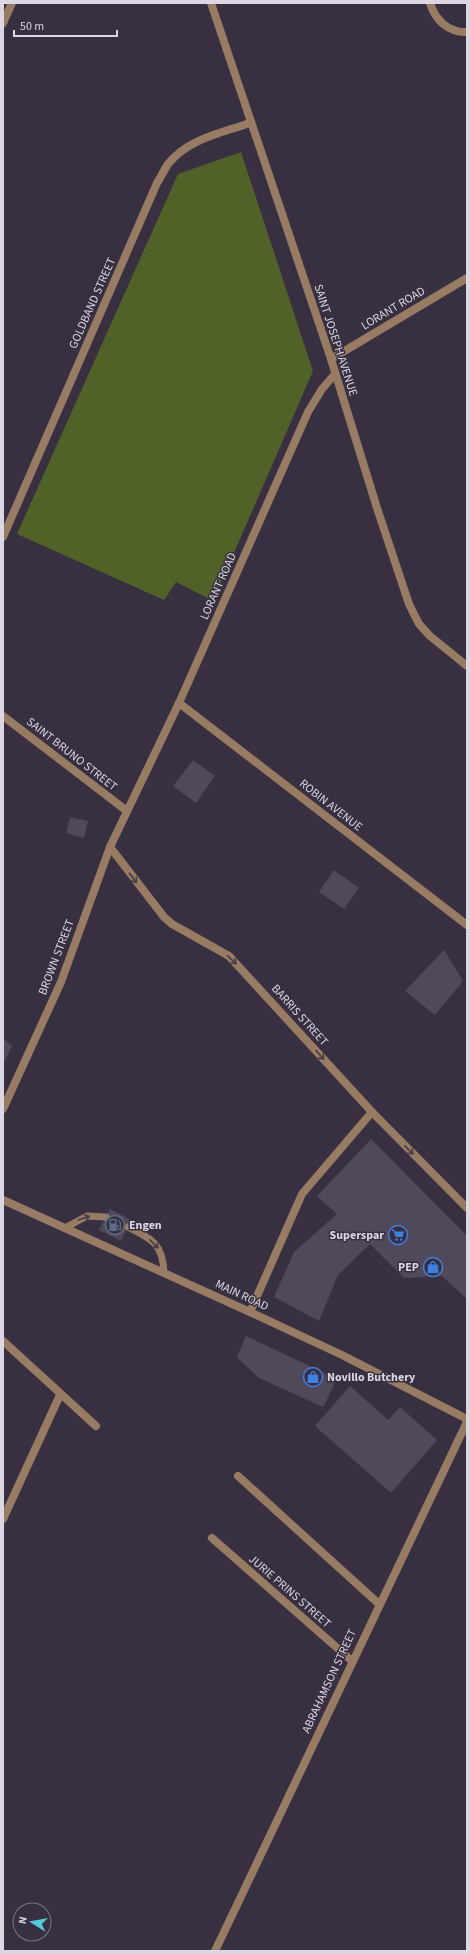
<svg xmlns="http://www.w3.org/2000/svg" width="470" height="1954" font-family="'Source Sans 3',sans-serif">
<rect width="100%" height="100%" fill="#383041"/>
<!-- green -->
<path fill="#516228" d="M241,152L313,371L213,601L176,582L164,600L17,534L178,174Z"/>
<!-- building -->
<g fill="#514859">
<path d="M193,760L215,776L196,803L173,786Z"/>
<path d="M70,817L88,821L84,838L66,833Z"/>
<path d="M334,870L359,888L344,909L319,892Z"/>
<path d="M444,950L463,981L435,1015L405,991Z"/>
<path d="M3,1038L12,1046L3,1065Z"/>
<path d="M371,1139L467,1236V1299L442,1276L404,1278L370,1244L338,1275L319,1321L274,1297L294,1252L337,1214L317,1196Z"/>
<path d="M110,1209L131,1220L121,1241L99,1230Z"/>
<path d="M246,1336L337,1379L323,1407L259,1378L237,1357Z"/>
<path d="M350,1386L388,1420L400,1407L437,1440L391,1493L315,1426Z"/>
</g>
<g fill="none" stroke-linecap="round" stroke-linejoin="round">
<!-- service -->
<g stroke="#977c63" stroke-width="7">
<path d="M128,1227C152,1239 163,1244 164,1273"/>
<path d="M65,1228L87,1216L106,1217"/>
</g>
<!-- minor -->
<g stroke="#977c63" stroke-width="8">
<path d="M211,3L331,359L377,508L409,604L419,624L430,636L467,666"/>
<path d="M430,3C435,20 449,33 467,32"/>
<path d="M3,23L12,3"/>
<path d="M331,359L467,278"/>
<path d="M3,537L157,183C161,177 164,170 168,164C188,139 221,133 250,123"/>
<path d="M179,703L467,925"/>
<path d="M3,716L127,811"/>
<path d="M110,847L164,917L172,924L229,956L372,1112L467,1208"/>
<path d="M3,1109L61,982L110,847L179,703L308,412L322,389L335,374"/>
<path d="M250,1312L302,1194L372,1112"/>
<path d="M3,1341L96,1426"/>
<path d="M238,1476L379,1604"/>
<path d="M3,1519L60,1395"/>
<path d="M212,1538L352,1661"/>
<path d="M215,1951L467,1422"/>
</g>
<!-- tertiary -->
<path stroke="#977c63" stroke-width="8" d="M3,1200L250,1312L342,1355L467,1419"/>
</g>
<!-- one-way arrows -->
<defs><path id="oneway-shaft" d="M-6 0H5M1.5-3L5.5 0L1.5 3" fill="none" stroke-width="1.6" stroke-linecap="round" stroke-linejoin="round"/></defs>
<g stroke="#463b46">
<use href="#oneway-shaft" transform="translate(133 878) rotate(53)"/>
<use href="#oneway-shaft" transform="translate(232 960) rotate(43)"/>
<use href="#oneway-shaft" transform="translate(320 1055) rotate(48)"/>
<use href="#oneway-shaft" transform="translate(409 1150) rotate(45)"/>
<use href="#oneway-shaft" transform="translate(84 1218) rotate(-19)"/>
<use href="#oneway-shaft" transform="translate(154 1244) rotate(46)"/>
</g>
<!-- icons -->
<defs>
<g id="fuel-ring" transform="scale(1)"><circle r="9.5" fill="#383041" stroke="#5c6f8a" stroke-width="1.5"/><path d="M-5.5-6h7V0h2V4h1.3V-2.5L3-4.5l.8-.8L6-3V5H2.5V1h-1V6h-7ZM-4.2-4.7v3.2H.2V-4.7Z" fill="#5c6f8a"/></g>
<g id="supermarket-ring" transform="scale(1)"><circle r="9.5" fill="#383041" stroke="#3f7fe0" stroke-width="1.5"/><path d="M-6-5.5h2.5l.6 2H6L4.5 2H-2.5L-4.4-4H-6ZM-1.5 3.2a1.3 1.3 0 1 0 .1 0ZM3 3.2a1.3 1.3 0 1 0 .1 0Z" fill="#3f7fe0"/></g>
<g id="shop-ring" transform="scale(1)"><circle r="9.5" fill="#383041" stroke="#3f7fe0" stroke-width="1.5"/><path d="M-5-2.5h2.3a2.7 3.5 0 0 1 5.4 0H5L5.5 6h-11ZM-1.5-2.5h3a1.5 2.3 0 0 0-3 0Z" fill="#3f7fe0"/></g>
</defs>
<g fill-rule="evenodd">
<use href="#fuel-ring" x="115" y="1225"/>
<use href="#supermarket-ring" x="398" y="1235"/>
<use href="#shop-ring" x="433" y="1267"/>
<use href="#shop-ring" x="313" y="1377"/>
</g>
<g text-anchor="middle" stroke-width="3" stroke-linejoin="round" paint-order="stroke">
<!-- street labels -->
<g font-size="12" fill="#dcd7e2" stroke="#383041">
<text transform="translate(92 303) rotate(-66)" y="4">GOLDBAND STREET</text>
<text transform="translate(393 308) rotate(-31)" y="4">LORANT ROAD</text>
<text transform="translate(336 340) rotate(72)" y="4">SAINT JOSEPH AVENUE</text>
<text transform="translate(218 586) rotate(-66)" y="4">LORANT ROAD</text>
<text transform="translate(72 754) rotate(38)" y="4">SAINT BRUNO STREET</text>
<text transform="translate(331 805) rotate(38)" y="4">ROBIN AVENUE</text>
<text transform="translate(56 957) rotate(-69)" y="4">BROWN STREET</text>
<text transform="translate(300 1015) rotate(48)" y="4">BARRIS STREET</text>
<text transform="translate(242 1295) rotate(25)" y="4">MAIN ROAD</text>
<text transform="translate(290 1591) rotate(41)" y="4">JURIE PRINS STREET</text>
<text transform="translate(329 1681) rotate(-65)" y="4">ABRAHAMSON STREET</text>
</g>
<!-- poi labels -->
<g font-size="12" font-weight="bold" fill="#dcd7e2" stroke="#383041" text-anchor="start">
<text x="129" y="1229">Engen</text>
<text x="384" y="1239" text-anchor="end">Superspar</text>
<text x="419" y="1271" text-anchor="end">PEP</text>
<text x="327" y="1381">Novillo Butchery</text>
</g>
</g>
<!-- border -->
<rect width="470" height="1954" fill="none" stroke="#dcd7e2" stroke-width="8"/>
<!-- north arrow -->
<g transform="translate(32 1922) rotate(281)"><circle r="19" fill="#383041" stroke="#7a7381"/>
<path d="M0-3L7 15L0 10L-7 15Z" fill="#53cadc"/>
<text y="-6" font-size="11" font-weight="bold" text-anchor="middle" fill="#dcd7e2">N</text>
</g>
<!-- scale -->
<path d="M14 30v6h103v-6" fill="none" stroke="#dcd7e2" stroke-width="2"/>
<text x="20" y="30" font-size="12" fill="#dcd7e2" stroke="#383041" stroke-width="3" paint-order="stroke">50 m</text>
</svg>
